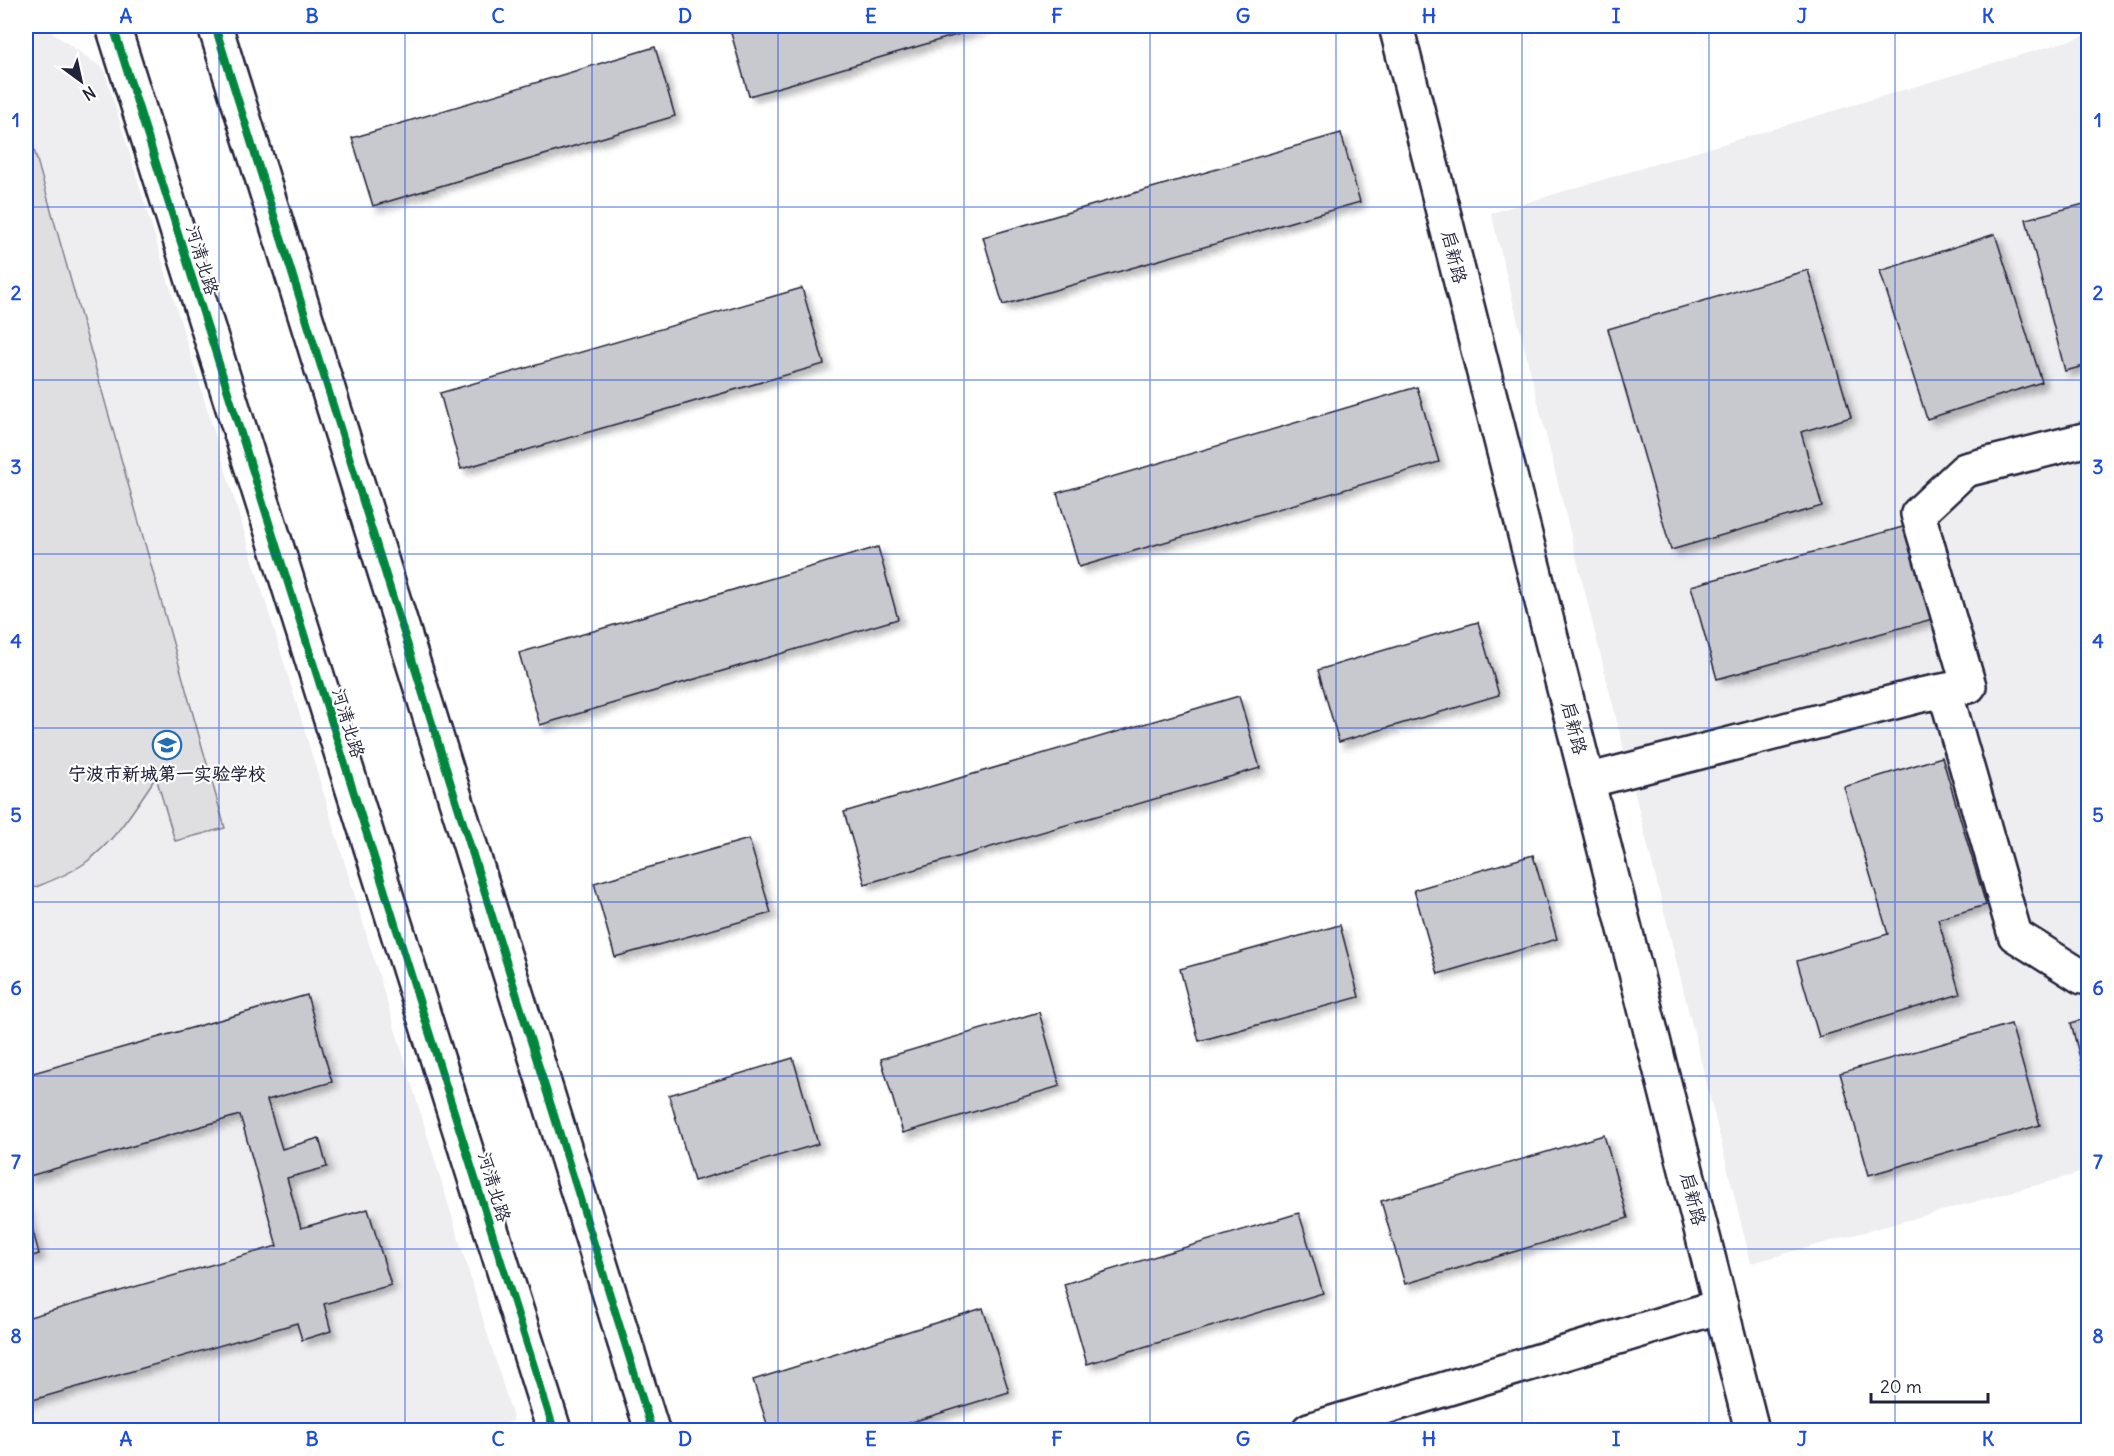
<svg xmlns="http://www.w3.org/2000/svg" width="2114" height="1456" font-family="Delius,'LXGW WenKai TC',sans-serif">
<defs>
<filter id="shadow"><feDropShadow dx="5.5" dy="5.5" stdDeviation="3" flood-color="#0004"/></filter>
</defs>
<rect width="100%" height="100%" fill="#fff"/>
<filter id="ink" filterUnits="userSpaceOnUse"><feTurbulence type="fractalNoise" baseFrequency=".0167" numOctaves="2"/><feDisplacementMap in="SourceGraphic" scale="12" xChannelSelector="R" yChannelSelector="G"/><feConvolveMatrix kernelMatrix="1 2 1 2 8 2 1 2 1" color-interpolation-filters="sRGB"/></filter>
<g filter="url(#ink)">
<!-- built -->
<g fill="#eeeef1">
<path d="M26,31H50L104,69L514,1421L481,1430H26Z"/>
<path d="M2088,35V1171L1751,1263L1491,213Z"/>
</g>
<!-- green -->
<path fill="#dfdfe2" stroke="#80808e" stroke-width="1.5" d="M26,121L225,828L175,841L156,777C135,808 116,840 85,863C67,876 45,883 26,891Z"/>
<!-- building -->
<g fill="#c8c8cf" stroke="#22223b" stroke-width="1.5" filter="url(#shadow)">
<path d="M729,26H987L749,96Z"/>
<path d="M655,47L675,116L373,206L352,138Z"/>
<path d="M1341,133L1360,202L1003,305L983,237Z"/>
<path d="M2088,203V365L2065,371L2026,219Z"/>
<path d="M1995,234L2042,382L1927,419L1880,271Z"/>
<path d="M1808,270L1851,417L1801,432L1822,506L1671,550L1608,329Z"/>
<path d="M802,288L824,364L461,469L440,393Z"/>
<path d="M1417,387L1439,462L1079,567L1057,493Z"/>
<path d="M1910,525L1936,618L1717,679L1691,586Z"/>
<path d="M878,547L898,619L540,725L519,653Z"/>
<path d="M1478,622L1499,695L1339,742L1318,670Z"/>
<path d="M1239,696L1260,768L865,884L844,812Z"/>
<path d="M1942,757L1986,905L1938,919L1960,994L1819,1037L1797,961L1888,934L1844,787Z"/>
<path d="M749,839L771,913L615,957L594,883Z"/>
<path d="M1533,855L1557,939L1438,974L1414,890Z"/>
<path d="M1340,925L1359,997L1199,1041L1180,969Z"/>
<path d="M307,995L332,1082L267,1100L282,1149L319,1138L327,1167L287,1178L301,1228L368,1209L391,1285L324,1304L331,1331L302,1340L297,1323L26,1402V1318L277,1246L240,1115L26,1177V1075Z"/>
<path d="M1039,1012L1060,1086L903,1133L881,1059Z"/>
<path d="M2088,1018V1089L2071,1023Z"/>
<path d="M2011,1024L2040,1125L1869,1175L1840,1073Z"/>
<path d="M793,1058L818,1144L694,1181L669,1095Z"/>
<path d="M1604,1135L1628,1218L1405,1284L1381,1201Z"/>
<path d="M26,1205L39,1254L26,1258Z"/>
<path d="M1299,1213L1323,1293L1087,1364L1064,1284Z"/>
<path d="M983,1308L1009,1392L886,1430H769L753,1380Z"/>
</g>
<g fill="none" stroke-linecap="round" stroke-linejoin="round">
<!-- minor casing -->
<g stroke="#22223b" stroke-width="38">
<g id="minor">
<path d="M1396,26L1752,1430"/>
<path d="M1945,691L2015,935L2082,977L2088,975"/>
<path d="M1587,781L1921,695L1969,686L1918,514L1965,470L2088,439"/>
<path d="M1309,1430L1721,1306"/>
</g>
</g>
<!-- secondary casing -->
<g stroke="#22223b" stroke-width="38">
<g id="secondary">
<path d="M113,26L554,1430"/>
<path d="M215,26L652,1430"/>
</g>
</g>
<!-- minor -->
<use href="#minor" stroke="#fff" stroke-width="33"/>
<!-- secondary -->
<use href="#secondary" stroke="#fff" stroke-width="33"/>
<!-- cycleway casing -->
<g stroke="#fff" stroke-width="11">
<g id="cycleway">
<path d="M113,26L554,1430"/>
<path d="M215,26L652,1430"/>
</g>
</g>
<!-- cycleway -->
<use href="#cycleway" stroke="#00873e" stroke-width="8"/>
</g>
</g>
<!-- grid -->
<path fill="none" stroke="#1d4ed8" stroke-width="1.5" stroke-opacity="0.55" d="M219,26V1430M405,26V1430M592,26V1430M778,26V1430M964,26V1430M1150,26V1430M1336,26V1430M1522,26V1430M1709,26V1430M1895,26V1430M26,207H2088M26,380H2088M26,554H2088M26,728H2088M26,902H2088M26,1076H2088M26,1249H2088"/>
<!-- icons -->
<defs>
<g id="school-ring" transform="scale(1.5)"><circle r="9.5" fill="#fff" stroke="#1f6fb2" stroke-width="1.5"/><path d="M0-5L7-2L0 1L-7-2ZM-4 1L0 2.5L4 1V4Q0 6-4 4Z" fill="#1f6fb2"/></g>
</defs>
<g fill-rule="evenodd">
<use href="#school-ring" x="167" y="745"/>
</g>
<g text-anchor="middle" stroke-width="4.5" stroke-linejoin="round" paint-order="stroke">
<!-- street labels -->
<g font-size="18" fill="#22223b" stroke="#fff">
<text transform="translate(1454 257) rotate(76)" y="6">启新路</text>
<text transform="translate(202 260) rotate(73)" y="6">河清北路</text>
<text transform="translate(348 723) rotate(73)" y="6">河清北路</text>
<text transform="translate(1574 728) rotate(76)" y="6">启新路</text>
<text transform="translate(494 1187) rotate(73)" y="6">河清北路</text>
<text transform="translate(1693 1199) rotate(76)" y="6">启新路</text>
</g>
<!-- poi labels -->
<g font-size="18" font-weight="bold" fill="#22223b" stroke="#fff">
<text x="167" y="780">宁波市新城第一实验学校</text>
</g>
</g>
<!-- margin -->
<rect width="2114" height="1456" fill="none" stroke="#fff" stroke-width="66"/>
<!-- north arrow -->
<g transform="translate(81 81) rotate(147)" stroke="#ffffff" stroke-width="4.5" paint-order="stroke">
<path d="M0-4.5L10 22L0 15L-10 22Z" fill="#22223b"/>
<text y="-9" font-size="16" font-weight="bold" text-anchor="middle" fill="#22223b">N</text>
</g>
<!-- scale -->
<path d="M1871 1393v9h117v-9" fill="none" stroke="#22223b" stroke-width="3"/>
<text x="1880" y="1393" font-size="18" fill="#22223b" stroke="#ffffff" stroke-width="4.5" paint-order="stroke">20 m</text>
<rect x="33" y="33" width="2048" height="1390" fill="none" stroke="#1d4ed8" stroke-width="2"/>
<g font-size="20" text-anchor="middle" font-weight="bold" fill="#1d4ed8">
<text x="126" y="23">A</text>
<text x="312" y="23">B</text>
<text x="498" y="23">C</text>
<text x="685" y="23">D</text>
<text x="871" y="23">E</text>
<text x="1057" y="23">F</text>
<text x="1243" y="23">G</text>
<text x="1429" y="23">H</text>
<text x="1616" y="23">I</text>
<text x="1802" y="23">J</text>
<text x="1988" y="23">K</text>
<text x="16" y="127">1</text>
<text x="2098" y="127">1</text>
<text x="16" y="300">2</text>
<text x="2098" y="300">2</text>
<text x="16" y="474">3</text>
<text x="2098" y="474">3</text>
<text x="16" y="648">4</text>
<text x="2098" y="648">4</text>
<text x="16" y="822">5</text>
<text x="2098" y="822">5</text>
<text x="16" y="995">6</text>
<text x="2098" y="995">6</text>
<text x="16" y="1169">7</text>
<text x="2098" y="1169">7</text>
<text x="16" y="1343">8</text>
<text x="2098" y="1343">8</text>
<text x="126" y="1446">A</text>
<text x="312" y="1446">B</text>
<text x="498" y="1446">C</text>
<text x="685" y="1446">D</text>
<text x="871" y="1446">E</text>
<text x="1057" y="1446">F</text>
<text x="1243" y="1446">G</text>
<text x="1429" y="1446">H</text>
<text x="1616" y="1446">I</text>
<text x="1802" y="1446">J</text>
<text x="1988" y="1446">K</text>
</g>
</svg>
